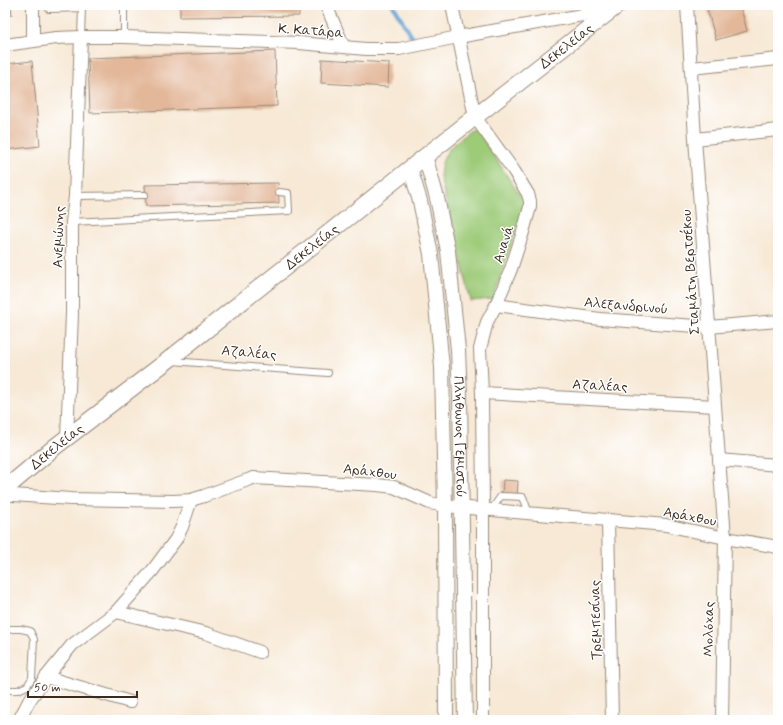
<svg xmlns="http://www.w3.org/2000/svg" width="783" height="725" font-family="Mynerve,sans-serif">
<rect width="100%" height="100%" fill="#fff"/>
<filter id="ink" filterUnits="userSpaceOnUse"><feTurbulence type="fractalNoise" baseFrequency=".025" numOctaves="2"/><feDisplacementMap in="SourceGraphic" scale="8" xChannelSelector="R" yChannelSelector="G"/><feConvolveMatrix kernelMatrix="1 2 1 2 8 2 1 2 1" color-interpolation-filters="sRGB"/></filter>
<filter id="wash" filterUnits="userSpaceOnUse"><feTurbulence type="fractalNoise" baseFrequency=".012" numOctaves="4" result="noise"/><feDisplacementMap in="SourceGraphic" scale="16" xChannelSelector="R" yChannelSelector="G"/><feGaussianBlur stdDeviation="0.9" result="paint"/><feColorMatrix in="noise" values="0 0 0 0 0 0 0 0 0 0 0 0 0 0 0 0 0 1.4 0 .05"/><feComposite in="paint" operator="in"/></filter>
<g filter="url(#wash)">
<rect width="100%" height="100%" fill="#f7e9d6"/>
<!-- green -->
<path fill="#9dcb78" stroke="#6c7a4b" d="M475,127L525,203L493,299L471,301L440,177C442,148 455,143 475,127Z"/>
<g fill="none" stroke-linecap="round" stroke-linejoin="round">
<!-- stream -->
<path stroke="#61a2d4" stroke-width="4.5" d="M393,5L413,39"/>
</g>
<g id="blocks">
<!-- building -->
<g fill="#e3b799">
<path d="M5,5H11L12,15L5,16Z"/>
<path d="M180,5H299V16L180,17Z"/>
<path d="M706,5H740L747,31L716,40Z"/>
<path d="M275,51L277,106L90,113L88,58Z"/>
<path d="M322,59L389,63L388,87L321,83Z"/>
<path d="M32,61L40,146L5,150V64Z"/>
<path d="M278,183L279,203L146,206L145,185Z"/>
<path d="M503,480L518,481L517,498H502Z"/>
</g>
</g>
</g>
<g filter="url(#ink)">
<use href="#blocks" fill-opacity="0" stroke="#998a7a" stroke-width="1"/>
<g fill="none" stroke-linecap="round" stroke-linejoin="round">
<!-- service casing -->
<g stroke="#998a7a" stroke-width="8">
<g id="service">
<path d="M49,5V9L82,8L81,37"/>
<path d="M124,37V5"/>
<path d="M75,196L145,195"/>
<path d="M72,222L289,211L288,193L279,192"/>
<path d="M172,361L328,373"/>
<path d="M491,510L501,496L523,497L529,513"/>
<path d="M5,629H21L30,631L34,639L32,678L27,686L18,690H5"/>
</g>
</g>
<!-- minor casing -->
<g stroke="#998a7a" stroke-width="14">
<g id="minor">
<path d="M33,5V41"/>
<path d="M326,5L344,47"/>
<path d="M452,5L475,117L514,171L528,194L530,201V207L523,232L511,269L496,305L487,322L480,349L482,393L483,509V720"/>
<path d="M687,5L695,139L725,538L722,720"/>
<path d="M5,45L56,38L81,37H124L299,43L366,49H399L458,37L611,10"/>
<path d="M691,68L778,59"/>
<path d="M695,139L778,130"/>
<path d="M496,305L600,319L709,327L778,321"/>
<path d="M482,393L715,406"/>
<path d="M67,438L72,314V222L75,196L81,37"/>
<path d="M719,460L778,465"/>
<path d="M5,494L13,495L71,499L173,501L191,500L204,496L245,481L253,478L377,485L394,487L430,503L445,506L666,525L725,538L778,547"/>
<path d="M608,520L612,720"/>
<path d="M116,612L206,633L260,652"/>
<path d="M46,677L130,702"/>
<path d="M19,720L29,701L46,677L72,645L116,612L153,570L176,539L182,527L191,500"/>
</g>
</g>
<!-- tertiary casing -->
<g stroke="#998a7a" stroke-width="16">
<g id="tertiary">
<path id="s1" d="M425,156L437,198L448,251L458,350L460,397L465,720"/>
<path d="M410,168L420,201L431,254L442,367L445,506L446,720"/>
</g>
</g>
<!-- secondary casing -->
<g stroke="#998a7a" stroke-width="18">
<g id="secondary">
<path id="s2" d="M5,489L56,446L167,361L475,117L618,5"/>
</g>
</g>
<!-- service -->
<use href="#service" stroke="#fff" stroke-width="6"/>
<!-- minor -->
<use href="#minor" stroke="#fff" stroke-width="12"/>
<!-- tertiary -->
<use href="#tertiary" stroke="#fff" stroke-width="14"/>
<!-- secondary -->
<use href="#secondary" stroke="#fff" stroke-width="16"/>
</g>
</g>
<g text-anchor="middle" stroke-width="3" stroke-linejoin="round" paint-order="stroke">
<!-- street labels -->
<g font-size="14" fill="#3b2a1e" stroke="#fff">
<text transform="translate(311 30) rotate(4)" y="5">Κ. Κατάρα</text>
<text dy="5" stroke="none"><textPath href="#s2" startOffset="715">Δεκελείας</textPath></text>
<text transform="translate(58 237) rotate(-88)" y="5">Ανεμώνης</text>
<text transform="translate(503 244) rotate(-72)" y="5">Ανανά</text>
<text dy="5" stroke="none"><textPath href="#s2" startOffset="391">Δεκελείας</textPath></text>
<text transform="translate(690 272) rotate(-94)" y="5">Σταμάτη Βερτσέκου</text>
<text transform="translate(626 305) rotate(5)" y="5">Αλεξανδρινού</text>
<text transform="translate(249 352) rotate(5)" y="5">Αζαλέας</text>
<text transform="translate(600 385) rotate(3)" y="5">Αζαλέας</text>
<text dy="5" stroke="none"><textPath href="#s1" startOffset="284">Πλήθωνος Γεμιστού</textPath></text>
<text dy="5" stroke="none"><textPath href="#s2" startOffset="67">Δεκελείας</textPath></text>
<text transform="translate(370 471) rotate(7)" y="5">Αράχθου</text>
<text transform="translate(690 516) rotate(11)" y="5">Αράχθου</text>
<text transform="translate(595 620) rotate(-91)" y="5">Τρεμπεσίνας</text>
<text transform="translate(708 629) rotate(-89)" y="5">Μολόχας</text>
</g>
</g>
<!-- margin -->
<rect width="783" height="725" fill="none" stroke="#fff" stroke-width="20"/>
<!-- scale -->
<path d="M28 691v6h109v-6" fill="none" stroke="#3b2a1e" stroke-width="2"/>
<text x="34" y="691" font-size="12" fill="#3b2a1e" stroke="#ffffff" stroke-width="3" paint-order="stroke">50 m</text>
</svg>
